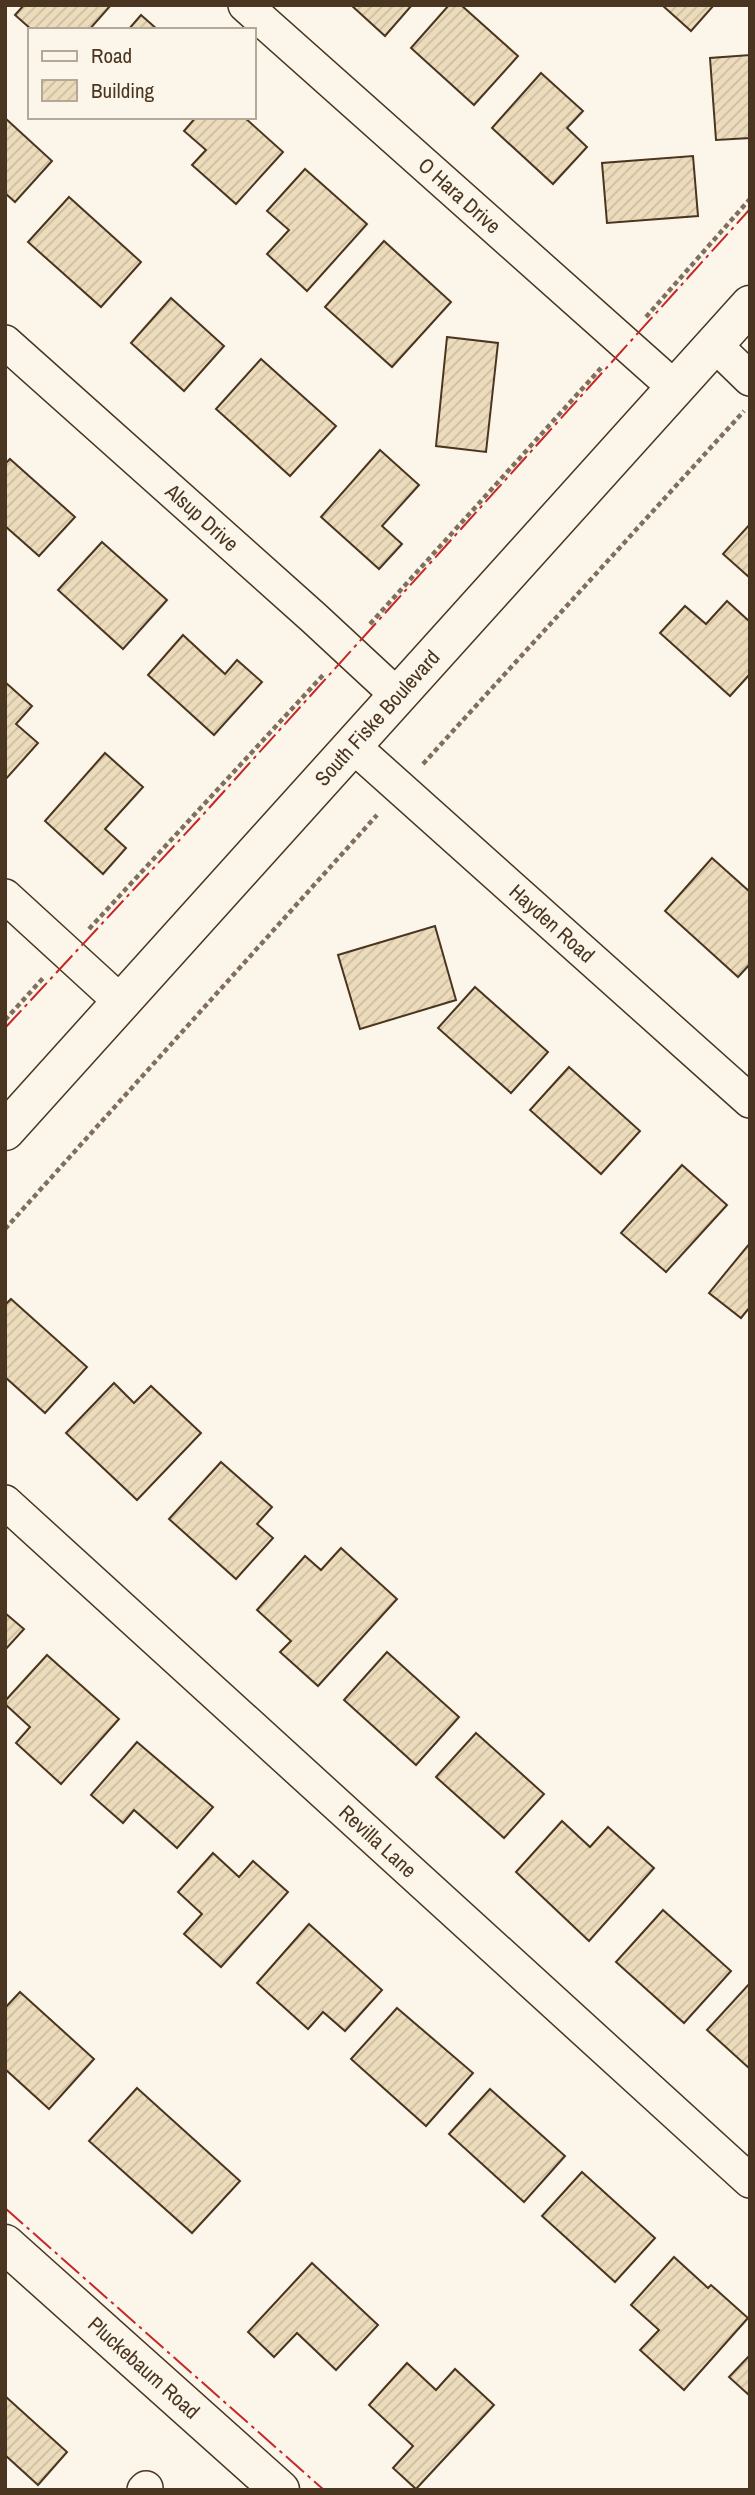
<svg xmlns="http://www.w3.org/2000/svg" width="755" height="2495" font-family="'Archivo Narrow',sans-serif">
<defs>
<pattern id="building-hatch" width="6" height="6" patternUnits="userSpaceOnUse" patternTransform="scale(1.75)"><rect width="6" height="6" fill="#ecdcbc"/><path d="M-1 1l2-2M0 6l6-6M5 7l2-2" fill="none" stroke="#ccbda1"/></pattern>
</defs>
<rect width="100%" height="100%" fill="#fbf6e9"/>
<!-- building -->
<g fill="url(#building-hatch)" stroke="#4a3520" stroke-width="2">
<path d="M24,5H111L89,30H32L15,15Z"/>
<path d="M351,5H412L385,36Z"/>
<path d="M449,5H461L518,56L474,105L411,48Z"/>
<path d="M662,5H714L691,31Z"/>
<path d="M141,15L158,30H128Z"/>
<path d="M750,55V138L716,140L710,58Z"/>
<path d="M541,73L583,111L567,128L587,147L553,184L492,128Z"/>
<path d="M196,117H244L283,152L236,204L192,165L206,150L184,131Z"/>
<path d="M5,118L52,161L15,202L5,193Z"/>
<path d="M693,156L698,216L607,223L602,163Z"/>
<path d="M305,169L367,224L307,291L267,254L289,230L267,211Z"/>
<path d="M69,197L141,262L101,307L28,242Z"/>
<path d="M384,241L451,302L392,367L325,307Z"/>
<path d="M171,298L224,346L184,391L131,343Z"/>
<path d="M447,337L498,343L486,452L436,446Z"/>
<path d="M261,359L336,426L290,476L216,409Z"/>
<path d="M380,450L419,485L382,526L402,544L379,569L321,517Z"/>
<path d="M10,459L75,517L39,556L5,526V464Z"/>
<path d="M750,524V578L723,554Z"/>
<path d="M102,542L167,600L123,649L58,590Z"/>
<path d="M727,601L750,622V674L730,696L660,633L685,606L706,624Z"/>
<path d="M183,635L225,674L237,660L262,682L214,735L148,675Z"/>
<path d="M5,682L32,706L16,724L38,743L5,780Z"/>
<path d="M105,753L143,787L105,829L126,848L103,874L45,821Z"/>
<path d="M712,858L750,892V964L738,977L665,911Z"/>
<path d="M435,926L456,1000L360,1029L338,955Z"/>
<path d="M475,987L548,1052L511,1093L438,1028Z"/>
<path d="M569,1067L640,1131L601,1174L530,1110Z"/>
<path d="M682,1165L727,1205L666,1272L621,1233Z"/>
<path d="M750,1243V1307L741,1318L709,1293Z"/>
<path d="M11,1299L87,1367L45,1413L5,1377V1305Z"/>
<path d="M114,1383L134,1403L151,1386L201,1433L137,1500L66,1433Z"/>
<path d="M221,1462L272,1507L257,1524L273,1538L236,1579L169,1519Z"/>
<path d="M341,1548L397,1599L318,1686L280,1652L291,1641L257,1610L305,1556L321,1570Z"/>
<path d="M5,1613L24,1629L5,1650Z"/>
<path d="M387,1652L459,1717L416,1765L344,1700Z"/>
<path d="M47,1655L119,1719L61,1784L16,1743L30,1727L5,1704V1701Z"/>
<path d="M476,1733L544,1794L504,1838L436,1777Z"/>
<path d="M137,1742L213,1807L177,1848L134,1810L123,1823L91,1795Z"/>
<path d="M562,1821L590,1847L608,1827L654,1868L589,1941L516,1872Z"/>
<path d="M213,1853L239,1877L253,1861L288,1892L221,1967L184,1934L202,1914L178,1892Z"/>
<path d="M663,1910L731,1971L684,2023L616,1962Z"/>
<path d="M309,1924L382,1990L345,2031L323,2012L308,2029L257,1983Z"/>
<path d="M750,1983V2069L707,2030Z"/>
<path d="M20,1992L94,2059L49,2109L5,2069V2008Z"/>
<path d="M397,2008L473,2073L426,2126L351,2059Z"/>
<path d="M137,2088L240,2181L192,2233L89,2141Z"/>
<path d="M490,2089L565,2156L524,2202L449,2134Z"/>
<path d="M582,2172L655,2238L615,2282L542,2216Z"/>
<path d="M674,2257L708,2288L711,2285L748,2318L684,2390L640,2350L659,2330L631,2305Z"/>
<path d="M312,2263L378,2325L336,2370L297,2333L274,2357L248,2332Z"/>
<path d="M750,2355V2396L729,2377Z"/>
<path d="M407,2363L436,2390L455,2369L494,2405L416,2489L393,2468L413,2446L369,2405Z"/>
<path d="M5,2396L67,2452L38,2485L5,2455Z"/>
</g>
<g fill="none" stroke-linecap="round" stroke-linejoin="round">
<!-- minor casing -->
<g stroke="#4a3520" stroke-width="36">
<g id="minor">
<path id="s1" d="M245,5L674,387"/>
<path id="s2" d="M5,342L314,618L397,695"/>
<path d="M714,344L750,379"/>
<path id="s3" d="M352,745L750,1101"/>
<path d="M5,896L122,1003"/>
<path id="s4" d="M5,1502L750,2181"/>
<path d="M144,2490L146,2488"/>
</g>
</g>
<!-- tertiary casing -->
<g stroke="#4a3520" stroke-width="41">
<g id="tertiary">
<path id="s5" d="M5,2244L280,2490"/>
</g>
</g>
<!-- secondary casing -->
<g stroke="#4a3520" stroke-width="41">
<g id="secondary">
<path id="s6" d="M5,1131L750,305"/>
</g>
</g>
<!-- path -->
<g stroke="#7f6f5c" stroke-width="4.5" stroke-dasharray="5 3.5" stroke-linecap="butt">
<path d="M646,317L750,199"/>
<path d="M370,624L601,368"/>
<path d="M423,764L744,411"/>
<path d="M89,929L325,673"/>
<path d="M5,1020L45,976"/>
<path d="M5,1229L377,815"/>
</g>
<!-- minor -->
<use href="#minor" stroke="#fbf6e9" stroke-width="33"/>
<!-- tertiary -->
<use href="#tertiary" stroke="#fbf6e9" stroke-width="38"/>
<!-- secondary -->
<use href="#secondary" stroke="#fbf6e9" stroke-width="38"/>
<!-- power -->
<g stroke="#c62828" stroke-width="2" stroke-dasharray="24 5 3.5 5" stroke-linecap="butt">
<path d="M5,1028L200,818L750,209"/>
<path d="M5,2208L324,2490"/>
</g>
</g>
<g text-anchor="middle" stroke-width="5" stroke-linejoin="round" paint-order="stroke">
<!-- street labels -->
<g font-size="21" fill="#4a3520" stroke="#fbf6e9">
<text dy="7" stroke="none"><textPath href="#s1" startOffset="287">O Hara Drive</textPath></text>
<text dy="7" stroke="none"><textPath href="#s2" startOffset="264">Alsup Drive</textPath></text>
<text dy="7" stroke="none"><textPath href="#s6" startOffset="556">South Fiske Boulevard</textPath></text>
<text dy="7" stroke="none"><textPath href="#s3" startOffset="268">Hayden Road</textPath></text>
<text dy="7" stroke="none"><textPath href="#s4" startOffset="504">Revilla Lane</textPath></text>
<text dy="7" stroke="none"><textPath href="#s5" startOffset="186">Pluckebaum Road</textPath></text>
</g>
</g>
<!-- border -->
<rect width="755" height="2495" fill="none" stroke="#4a3520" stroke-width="14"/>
<!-- legend -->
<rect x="28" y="28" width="228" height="91" fill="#fbf6e9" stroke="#b4a999" stroke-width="2"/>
<rect x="42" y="51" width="35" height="10" fill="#fbf6e9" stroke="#b4a999" stroke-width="2"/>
<text x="91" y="63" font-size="21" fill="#4a3520">Road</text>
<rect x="42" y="80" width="35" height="21" fill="url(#building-hatch)" stroke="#b4a999" stroke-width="2"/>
<text x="91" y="98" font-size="21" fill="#4a3520">Building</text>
</svg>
